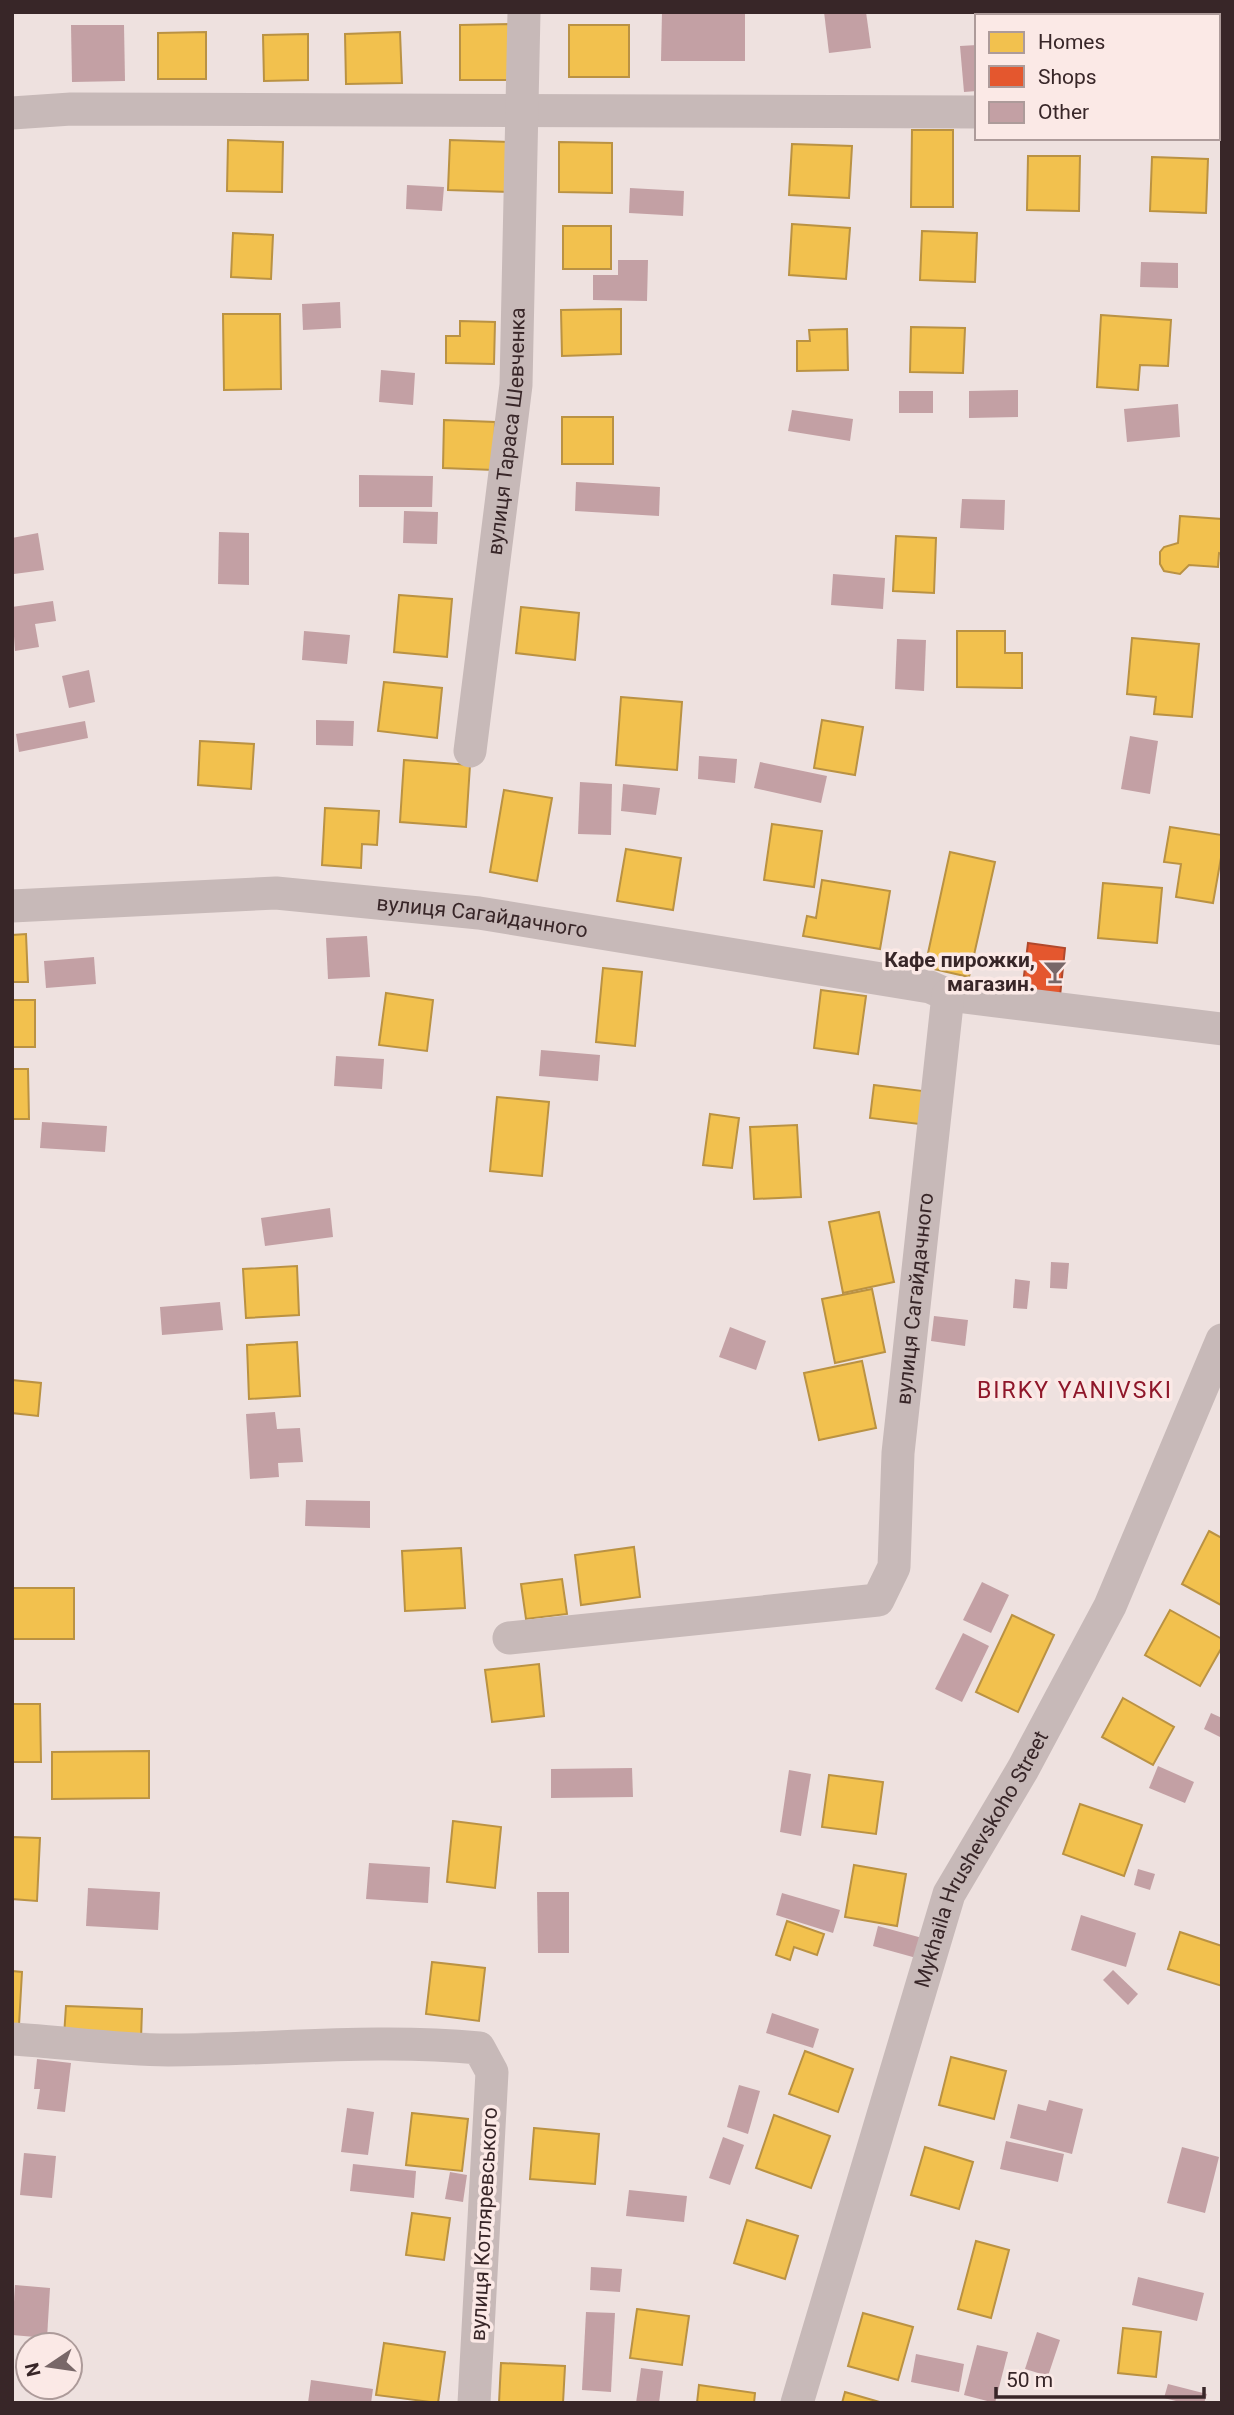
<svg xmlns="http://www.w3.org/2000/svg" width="1234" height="2415" font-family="Roboto,sans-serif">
<rect width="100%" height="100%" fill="#eee1df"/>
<!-- homes -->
<g fill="#f2c14e" stroke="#ba9243" stroke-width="2">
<rect x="995" y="12" width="64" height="4"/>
<path d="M510,24L511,80H460V25Z"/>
<rect x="569" y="25" width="60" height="52"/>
<path d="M206,32V79H158V33Z"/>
<path d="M400,32L402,83L346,84L345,34Z"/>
<path d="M308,34V80L264,81L263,35Z"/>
<path d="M912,130H953V207H911Z"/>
<path d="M228,140L283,142L282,192L227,191Z"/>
<path d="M450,140L511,142L510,192L448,190Z"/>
<path d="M559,142L612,143V193L559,192Z"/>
<path d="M792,144L852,146L849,198L789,195Z"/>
<path d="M1028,156H1080L1079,211L1027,210Z"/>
<path d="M1152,157L1208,159L1206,213L1150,211Z"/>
<path d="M792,224L850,228L846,279L789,275Z"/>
<rect x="563" y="226" width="48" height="43"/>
<path d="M922,231L977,233L975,282L920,280Z"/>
<path d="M233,233L273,235L271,279L231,277Z"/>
<path d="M621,309V354L562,356L561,310Z"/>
<path d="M223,314H280L281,389L224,390Z"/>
<path d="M1101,315L1171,320L1168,366L1140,365L1138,390L1097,387Z"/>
<path d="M460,321L495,322L494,364L446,363V336H460Z"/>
<path d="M911,327L965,328L963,373L910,372Z"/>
<path d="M847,329L848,370L797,371V341H810L809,330Z"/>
<rect x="562" y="417" width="51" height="47"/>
<path d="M444,420L495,422L494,470L443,468Z"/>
<path d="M1180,516L1222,519V554L1219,553L1218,567L1189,565L1180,574L1164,571L1160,564V552L1164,547L1178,543Z"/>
<path d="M896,536L936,538L934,593L893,591Z"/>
<path d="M399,595L452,599L447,657L394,652Z"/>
<path d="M521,607L579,613L575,660L516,653Z"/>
<path d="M957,631H1005V653H1022V688L957,687Z"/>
<path d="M1132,638L1199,644L1192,717L1154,714L1156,697L1127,694Z"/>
<path d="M384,682L442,688L437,738L378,731Z"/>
<path d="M621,697L682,702L677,770L616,765Z"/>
<path d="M822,720L863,727L855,775L814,768Z"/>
<path d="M200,741L254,744L251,789L198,785Z"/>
<path d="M404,760L470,765L466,827L400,822Z"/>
<path d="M504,790L552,798L537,881L490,872Z"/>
<path d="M325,808L379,811L377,845L362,844L361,868L322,865Z"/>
<path d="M772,824L822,831L814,887L764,880Z"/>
<path d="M1170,827L1222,835V852L1213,903L1176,897L1181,864L1164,862Z"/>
<path d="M626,849L681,858L673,910L617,901Z"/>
<path d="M950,852L995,862L969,977L925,967Z"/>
<path d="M822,880L890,891L880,949L803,936L807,916L816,918Z"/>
<path d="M1103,883L1162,888L1157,943L1098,938Z"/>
<path d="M26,934L28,982H12V935Z"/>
<path d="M603,968L642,972L635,1046L596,1042Z"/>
<path d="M821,990L866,996L858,1054L814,1048Z"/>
<path d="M386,993L433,1000L427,1051L379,1045Z"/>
<rect x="12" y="1000" width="23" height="47"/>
<path d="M12,1069H28L29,1119H12Z"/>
<path d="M874,1085L923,1091L919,1124L870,1118Z"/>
<path d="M497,1097L549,1102L542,1176L490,1171Z"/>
<path d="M710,1114L739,1118L732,1168L703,1165Z"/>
<path d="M797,1125L801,1197L754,1199L750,1127Z"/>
<path d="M879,1212L894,1282L843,1293L829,1222Z"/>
<path d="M297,1266L299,1315L246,1318L243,1269Z"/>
<path d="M872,1289L885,1352L835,1363L822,1299Z"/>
<path d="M297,1342L300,1396L249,1399L247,1345Z"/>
<path d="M862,1361L876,1428L819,1440L804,1373Z"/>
<path d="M12,1380L41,1383L38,1416L12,1413Z"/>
<path d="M1209,1531L1222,1538L1221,1605L1182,1584Z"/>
<path d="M634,1547L640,1597L581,1605L575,1555Z"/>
<path d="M461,1548L465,1608L405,1611L402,1551Z"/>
<path d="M562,1579L567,1614L526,1619L521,1584Z"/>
<rect x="12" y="1588" width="62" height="51"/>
<path d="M1170,1610L1222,1639V1647L1200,1686L1145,1655Z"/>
<path d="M1012,1615L1054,1635L1018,1712L976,1692Z"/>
<path d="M539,1664L544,1716L492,1722L485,1670Z"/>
<path d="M1123,1698L1174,1727L1153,1765L1102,1737Z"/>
<path d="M12,1704H40L41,1762H12Z"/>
<path d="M149,1751V1798L52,1799V1752Z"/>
<path d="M829,1775L883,1782L876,1834L822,1827Z"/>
<path d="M1080,1804L1142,1825L1124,1876L1063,1854Z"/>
<path d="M453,1821L501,1827L495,1888L447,1882Z"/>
<path d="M12,1837L40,1838L37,1901L12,1899Z"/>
<path d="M854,1865L906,1874L897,1926L845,1917Z"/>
<path d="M787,1921L824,1934L817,1955L794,1947L790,1960L776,1955Z"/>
<path d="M1180,1932L1222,1946V1986L1168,1969Z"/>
<path d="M432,1962L485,1968L479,2021L426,2014Z"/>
<path d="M12,1971L22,1972L19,2025H12Z"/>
<path d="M66,2006L142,2009L141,2040L64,2036Z"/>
<path d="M805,2051L853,2069L838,2112L789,2094Z"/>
<path d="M951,2057L1006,2071L994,2119L939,2105Z"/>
<path d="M412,2113L468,2119L462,2171L406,2165Z"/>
<path d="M774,2115L830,2136L811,2188L756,2168Z"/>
<path d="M534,2128L599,2134L595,2184L530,2179Z"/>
<path d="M925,2147L973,2162L959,2209L911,2195Z"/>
<path d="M412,2213L450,2218L444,2260L406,2255Z"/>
<path d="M747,2220L798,2236L785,2279L734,2263Z"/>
<path d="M976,2241L1009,2250L991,2318L958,2309Z"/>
<path d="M637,2309L689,2316L682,2365L630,2358Z"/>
<path d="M863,2313L913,2327L898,2380L848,2366Z"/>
<path d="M1123,2328L1161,2332L1156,2377L1118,2373Z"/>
<path d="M384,2343L445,2352L438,2403L376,2395Z"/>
<path d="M501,2363L565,2366L563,2403H499Z"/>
<path d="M699,2385L755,2393L754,2403H697Z"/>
<path d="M845,2392L883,2403H842Z"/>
</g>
<!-- shops -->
<path fill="#e4572e" stroke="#b0482c" stroke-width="2" d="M1028,943L1065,948L1060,996L1022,992Z"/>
<!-- building -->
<g fill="#c3a0a4">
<path d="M662,12H745V61H661Z"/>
<path d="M824,12H866L871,48L829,53Z"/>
<path d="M71,25H124L125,81L72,82Z"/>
<path d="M977,45V91L964,92L960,46Z"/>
<path d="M407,185L444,187L442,211L406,209Z"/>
<path d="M630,188L684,191L683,216L629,213Z"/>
<path d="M618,260H648L647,301L593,300V275H618Z"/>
<path d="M1141,262L1178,263V288L1140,287Z"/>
<path d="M340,302L341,328L303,330L302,304Z"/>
<path d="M381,370L415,373L413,405L379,402Z"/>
<path d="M1018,390V417L969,418V391Z"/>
<rect x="899" y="391" width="34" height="22"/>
<path d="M1178,404L1180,437L1127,442L1124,409Z"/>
<path d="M792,410L853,419L850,441L788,431Z"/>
<path d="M359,475L433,476L432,507H359Z"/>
<path d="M576,482L660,487L659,516L575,511Z"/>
<path d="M962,499L1005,500L1004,530L960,528Z"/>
<path d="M404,511L438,512L437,544L403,543Z"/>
<path d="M219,532L249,533V585L218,584Z"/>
<path d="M38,533L44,570L14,574L12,538Z"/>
<path d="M833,574L885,578L883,609L831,605Z"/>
<path d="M53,601L56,621L35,624L39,647L15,651L12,607Z"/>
<path d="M304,631L350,635L347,664L302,660Z"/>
<path d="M897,639L926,640L924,691L895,689Z"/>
<path d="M89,670L95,702L69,708L62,676Z"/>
<path d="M316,720L354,721L353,746L316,745Z"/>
<path d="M85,721L88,738L19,752L16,734Z"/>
<path d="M1130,736L1158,741L1150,794L1121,789Z"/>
<path d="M699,756L737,759L735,783L698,779Z"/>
<path d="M760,762L827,776L821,803L754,788Z"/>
<path d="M580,782L612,784L611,835L578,834Z"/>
<path d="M623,784L660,788L656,815L621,811Z"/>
<path d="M367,936L370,977L328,979L326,938Z"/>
<path d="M94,957L96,984L46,988L44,961Z"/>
<path d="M541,1050L600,1055L598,1081L539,1076Z"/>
<path d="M336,1056L384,1059L382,1089L334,1086Z"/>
<path d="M42,1122L107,1126L105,1152L40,1148Z"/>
<path d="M330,1208L333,1237L265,1246L261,1218Z"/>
<path d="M1051,1262L1069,1263L1067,1289L1050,1288Z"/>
<path d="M1015,1279L1030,1281L1027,1309L1013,1308Z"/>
<path d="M220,1302L223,1330L162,1335L160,1307Z"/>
<path d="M934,1316L968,1320L965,1346L931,1341Z"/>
<path d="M730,1327L766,1341L756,1370L719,1357Z"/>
<path d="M275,1412L277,1429L300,1428L303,1462L278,1463L279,1477L250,1479L246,1414Z"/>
<path d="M306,1500L370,1501V1528L305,1526Z"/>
<path d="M982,1582L1009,1595L991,1633L963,1620Z"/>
<path d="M963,1633L989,1646L962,1702L935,1689Z"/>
<path d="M1211,1713L1222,1718V1738L1204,1729Z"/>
<path d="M1158,1766L1194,1782L1185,1803L1149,1788Z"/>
<path d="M632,1768L633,1797L551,1798V1769Z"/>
<path d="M789,1770L811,1774L801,1836L780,1832Z"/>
<path d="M369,1863L430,1867L428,1903L366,1899Z"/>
<path d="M1138,1869L1155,1874L1150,1890L1134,1885Z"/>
<path d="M88,1888L160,1892L158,1930L86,1926Z"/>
<path d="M537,1892H569V1953H538Z"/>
<path d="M782,1893L840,1910L833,1933L776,1915Z"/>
<path d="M1081,1915L1136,1933L1126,1967L1071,1950Z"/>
<path d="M878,1926L926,1939L920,1959L873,1946Z"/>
<path d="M1113,1970L1138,1994L1128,2005L1103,1980Z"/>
<path d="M772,2013L819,2029L813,2048L766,2033Z"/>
<path d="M37,2059L71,2063L65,2112L37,2109L40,2089H34Z"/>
<path d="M739,2085L760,2091L748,2134L727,2127Z"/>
<path d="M1049,2100L1083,2109L1072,2154L1010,2138L1018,2104L1046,2111Z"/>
<path d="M347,2108L374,2112L368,2155L341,2152Z"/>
<path d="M723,2137L744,2145L730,2185L709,2178Z"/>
<path d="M1006,2141L1064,2154L1058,2182L1000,2169Z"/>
<path d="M1182,2147L1219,2157L1205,2213L1167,2203Z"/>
<path d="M24,2153L56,2156L52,2198L20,2195Z"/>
<path d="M353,2164L416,2171L414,2198L350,2191Z"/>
<path d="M450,2172L467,2175L463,2202L445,2199Z"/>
<path d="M629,2190L687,2196L684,2222L626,2216Z"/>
<path d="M591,2267L622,2269L620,2292L590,2290Z"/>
<path d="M1138,2277L1204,2293L1197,2321L1132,2305Z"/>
<path d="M15,2285L50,2288L47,2338L12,2335Z"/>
<path d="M586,2312L615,2313L611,2392L582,2390Z"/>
<path d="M1037,2332L1060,2340L1048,2376L1025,2369Z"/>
<path d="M977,2345L1008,2352L995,2403L964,2395Z"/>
<path d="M916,2354L964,2364L959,2392L911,2382Z"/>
<path d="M641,2368L663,2371L659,2403H636Z"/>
<path d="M311,2380L373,2389L371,2403H308Z"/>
<path d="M1168,2384L1207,2394L1204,2403H1184L1164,2398Z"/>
</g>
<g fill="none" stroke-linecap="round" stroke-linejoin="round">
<!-- minor -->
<g stroke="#c7b9b8" stroke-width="33">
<path d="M12,113L71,109L977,112"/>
<path d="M1218,114H1222"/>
<path id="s1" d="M470,751L516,385L524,12"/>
<path id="s2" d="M12,906L276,893L479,913L930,987L948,995L1222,1029"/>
<path id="s3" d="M509,1638L878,1600L894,1567L898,1453L948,995"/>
<path d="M12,2039C64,2042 116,2050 168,2050C271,2050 375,2038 479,2048L492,2072L474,2403"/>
<path id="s4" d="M797,2403L949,1894L1023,1769L1110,1606L1222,1340"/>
</g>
</g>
<!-- icons -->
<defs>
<g id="bar-bare" transform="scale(1.89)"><path d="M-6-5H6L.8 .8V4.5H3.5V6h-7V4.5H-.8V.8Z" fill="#786768" stroke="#fbe9e6" stroke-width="2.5" paint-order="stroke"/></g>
</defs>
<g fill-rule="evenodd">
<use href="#bar-bare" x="1055" y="972"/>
</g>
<g text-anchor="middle" stroke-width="7" stroke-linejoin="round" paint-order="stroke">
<!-- street labels -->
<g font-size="21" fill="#382628" stroke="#fbe9e6">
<text dy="7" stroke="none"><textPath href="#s1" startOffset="322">вулиця Тараса Шевченка</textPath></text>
<text dy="7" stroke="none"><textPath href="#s2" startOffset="472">вулиця Сагайдачного</textPath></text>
<text dy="7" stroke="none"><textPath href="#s3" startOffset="677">вулиця Сагайдачного</textPath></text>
<text dy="7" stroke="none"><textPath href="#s4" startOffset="576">Mykhaila Hrushevskoho Street</textPath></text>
<text transform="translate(484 2224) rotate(-87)" y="7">вулиця Котляревського</text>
</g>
<!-- poi labels -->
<g font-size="21" font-weight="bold" fill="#382628" stroke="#fbe9e6" text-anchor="end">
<text x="1035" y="967">Кафе пирожки,<tspan x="1035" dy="24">магазин.</tspan></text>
</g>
<!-- neighbourhood labels -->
<g font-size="23" letter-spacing="2" fill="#8f172a" stroke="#fbe9e6">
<text x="1075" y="1398">BIRKY YANIVSKI</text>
</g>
</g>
<!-- border -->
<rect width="1234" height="2415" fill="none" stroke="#382628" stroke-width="28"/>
<!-- legend -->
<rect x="975" y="14" width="245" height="126" fill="#fbe9e6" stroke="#ad9b9a" stroke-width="2"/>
<rect x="989" y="32" width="35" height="21" fill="#f2c14e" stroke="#ad9b9a" stroke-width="2"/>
<text x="1038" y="49" font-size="21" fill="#382628">Homes</text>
<rect x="989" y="66" width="35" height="21" fill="#e4572e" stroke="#ad9b9a" stroke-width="2"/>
<text x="1038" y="84" font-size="21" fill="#382628">Shops</text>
<rect x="989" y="102" width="35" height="21" fill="#c3a0a4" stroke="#ad9b9a" stroke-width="2"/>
<text x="1038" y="119" font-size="21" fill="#382628">Other</text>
<!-- north arrow -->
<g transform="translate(49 2366) rotate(257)"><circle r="33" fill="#fbe9e6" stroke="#ad9b9a" stroke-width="2"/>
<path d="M0-5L12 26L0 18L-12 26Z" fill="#786768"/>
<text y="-10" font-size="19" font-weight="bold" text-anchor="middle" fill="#382628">N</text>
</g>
<!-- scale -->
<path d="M996 2387v10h208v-10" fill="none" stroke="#382628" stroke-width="3.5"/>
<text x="1006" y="2387" font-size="21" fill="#382628" stroke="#fbe9e6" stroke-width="5" paint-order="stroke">50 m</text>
</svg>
